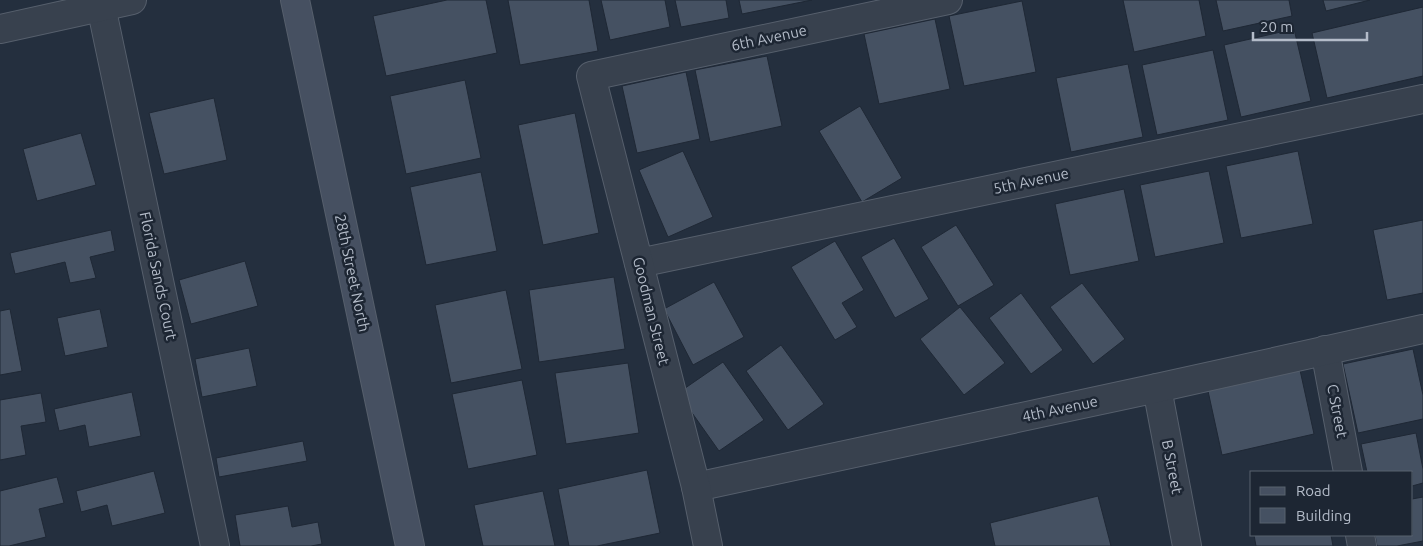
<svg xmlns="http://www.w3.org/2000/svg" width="1423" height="546" font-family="Ubuntu,sans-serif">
<rect width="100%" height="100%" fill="#242f3e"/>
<!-- building -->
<g fill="#455162" stroke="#1f2835">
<path d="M447,0H486L497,53L386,76L373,16Z"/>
<path d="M508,0H589L598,51L520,65Z"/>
<path d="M601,0H665L670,27L610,40Z"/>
<path d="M675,0H726L729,18L681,27Z"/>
<path d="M739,0H812L742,14Z"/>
<path d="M1123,0H1199L1206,36L1134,52Z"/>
<path d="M1216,0H1289L1292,16L1223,31Z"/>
<path d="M1323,0H1370L1326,11Z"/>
<path d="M1022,1L1036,72L964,86L949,16Z"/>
<path d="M1423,7V76L1327,98L1312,33Z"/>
<path d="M935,19L950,89L879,104L864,34Z"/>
<path d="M1294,29L1311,101L1241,117L1224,45Z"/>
<path d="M1213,50L1228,120L1157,135L1142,65Z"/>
<path d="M767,56L782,126L710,142L695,70Z"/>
<path d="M1128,64L1143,137L1071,152L1056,78Z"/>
<path d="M686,72L700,139L637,153L622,86Z"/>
<path d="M465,80L481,158L406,174L390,96Z"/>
<path d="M214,98L227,160L164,174L149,113Z"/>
<path d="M860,106L902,178L862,202L819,131Z"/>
<path d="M575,113L599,233L543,245L518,125Z"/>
<path d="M81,133L96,185L37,201L23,149Z"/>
<path d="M683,151L713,217L668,237L639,170Z"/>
<path d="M1298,151L1313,224L1241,238L1226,166Z"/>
<path d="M1209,171L1224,243L1155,257L1140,185Z"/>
<path d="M481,172L497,251L426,265L410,187Z"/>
<path d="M1124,189L1139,261L1070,275L1055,204Z"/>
<path d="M1423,220V293L1387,300L1373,230Z"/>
<path d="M956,225L994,285L958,306L921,247Z"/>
<path d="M111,230L115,251L90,257L96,278L70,283L65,262L15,274L10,253Z"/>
<path d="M894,238L929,299L895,318L861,257Z"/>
<path d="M835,241L864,290L842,303L857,327L835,340L791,267Z"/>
<path d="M245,261L258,306L191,324L179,280Z"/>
<path d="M614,277L625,349L539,362L529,290Z"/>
<path d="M714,282L744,337L693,365L664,309Z"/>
<path d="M1082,283L1125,339L1093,364L1050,307Z"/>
<path d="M506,290L522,369L451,383L435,305Z"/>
<path d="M1021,293L1063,350L1031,374L989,318Z"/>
<path d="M960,307L1005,363L964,395L920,339Z"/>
<path d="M10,309L22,371L0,375V311Z"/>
<path d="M100,309L108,347L65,356L57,318Z"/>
<path d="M781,345L824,404L788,430L746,371Z"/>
<path d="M249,348L257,386L202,397L195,359Z"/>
<path d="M1413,349L1423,395V419L1358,433L1343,364Z"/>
<path d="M723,362L764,420L719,451L678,393Z"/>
<path d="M628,363L639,433L566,444L555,373Z"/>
<path d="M1300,370L1314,434L1222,455L1208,391Z"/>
<path d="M522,380L537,455L468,469L452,394Z"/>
<path d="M132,392L141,436L89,447L85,425L59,431L54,409Z"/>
<path d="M41,393L46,422L21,426L26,455L0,460V400Z"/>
<path d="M1416,433L1423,469V483L1412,486V472H1367L1361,444Z"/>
<path d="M303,441L307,461L219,477L216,458Z"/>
<path d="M647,470L660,533L597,546H569L558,489Z"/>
<path d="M154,471L165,513L112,526L107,505L81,512L76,491Z"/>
<path d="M57,477L64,503L39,509L46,537L9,546H0V491Z"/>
<path d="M543,491L555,546H483L474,505Z"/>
<path d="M1098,496L1111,546H995L990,523Z"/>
<path d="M1423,497V541L1397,546H1377L1375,535H1412V499Z"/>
<path d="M288,506L292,527L318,522L322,544L311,546H240L235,515Z"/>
<path d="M1254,535H1331L1333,546H1256Z"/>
</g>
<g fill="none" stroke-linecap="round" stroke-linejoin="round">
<!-- street casing -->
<g stroke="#565f6c" stroke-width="30">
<g id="street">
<path d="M101,6L215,546"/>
<path d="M0,29L132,0"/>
<path d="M639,263L1423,99"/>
<path d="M1325,350L1348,472"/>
<path d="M1157,388L1187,546"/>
<path d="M696,487L1157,388L1423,329"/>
<path d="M1360,535L1362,546"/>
<path d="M708,546L696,487L591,76L948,0"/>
</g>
</g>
<!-- secondary casing -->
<g stroke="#565f6c" stroke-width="30">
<path id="secondary" d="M295,0L410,546"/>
</g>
<!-- street -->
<use href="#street" stroke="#38414e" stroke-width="28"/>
<!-- secondary -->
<use href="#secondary" stroke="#465061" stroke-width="28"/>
</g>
<g text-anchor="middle" stroke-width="5" stroke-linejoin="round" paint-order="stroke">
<!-- street labels -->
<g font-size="15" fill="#b4bcc9" stroke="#1d2633">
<text transform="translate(769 38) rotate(-12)" y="5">6th Avenue</text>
<text transform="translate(1031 181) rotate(-12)" y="5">5th Avenue</text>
<text transform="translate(352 273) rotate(78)" y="5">28th Street North</text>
<text transform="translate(158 276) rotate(78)" y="5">Florida Sands Court</text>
<text transform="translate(651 311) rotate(76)" y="5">Goodman Street</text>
<text transform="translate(1060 409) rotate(-12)" y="5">4th Avenue</text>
<text transform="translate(1337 411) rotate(79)" y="5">C Street</text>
<text transform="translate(1172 467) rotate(79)" y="5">B Street</text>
</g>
</g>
<!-- legend -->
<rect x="1250" y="471" width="162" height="65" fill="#1d2633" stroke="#59626f"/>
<rect x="1260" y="487" width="25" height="8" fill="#465061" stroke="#59626f"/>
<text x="1296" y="496" font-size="15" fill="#b4bcc9">Road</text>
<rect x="1260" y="508" width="25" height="15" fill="#455162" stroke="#59626f"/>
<text x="1296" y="521" font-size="15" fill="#b4bcc9">Building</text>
<!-- scale -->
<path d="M1253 32v8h114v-8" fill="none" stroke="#b4bcc9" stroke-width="2.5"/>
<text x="1260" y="32" font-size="15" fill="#b4bcc9" stroke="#1d2633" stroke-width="4" paint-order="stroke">20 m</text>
</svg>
